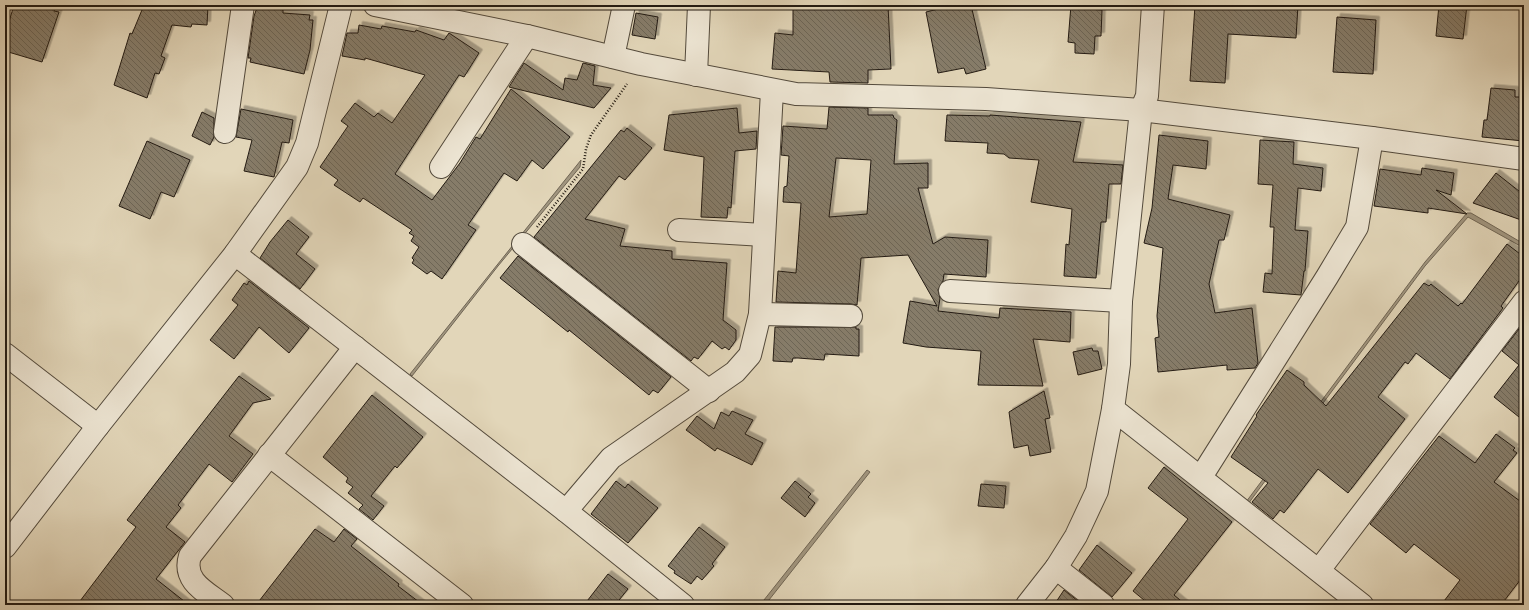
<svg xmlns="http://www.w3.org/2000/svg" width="1529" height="610" font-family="'IM FELL DW Pica',serif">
<defs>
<pattern id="building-back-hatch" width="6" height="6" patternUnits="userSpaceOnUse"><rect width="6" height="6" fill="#867c69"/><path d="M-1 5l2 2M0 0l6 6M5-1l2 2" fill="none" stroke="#6d6555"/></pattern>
<filter id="shadow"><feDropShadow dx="3.5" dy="-3.5" stdDeviation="0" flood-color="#0004"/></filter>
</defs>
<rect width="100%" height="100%" fill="#e2d6b9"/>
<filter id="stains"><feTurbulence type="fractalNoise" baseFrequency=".005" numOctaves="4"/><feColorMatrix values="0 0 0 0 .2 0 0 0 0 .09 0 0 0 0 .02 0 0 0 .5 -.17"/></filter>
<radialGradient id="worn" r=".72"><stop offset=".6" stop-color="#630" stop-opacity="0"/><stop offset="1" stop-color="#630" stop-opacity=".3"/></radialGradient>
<!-- water -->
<g fill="#a19680" stroke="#6f6554">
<path d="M581,160L580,167L498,266L412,376L410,374Z"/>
<path d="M1467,213H1471L1524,244V248L1468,217L1425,266L1248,504L1246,502L1425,262Z"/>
<path d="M867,470L870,472L765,605H760Z"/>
</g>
<!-- building -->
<g fill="url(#building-back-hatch)" stroke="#231b12" fill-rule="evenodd" filter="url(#shadow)">
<path d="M14,5H56L54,11L59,12L42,62L5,51V35Z"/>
<path d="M144,5H208L207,25L192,24L191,27L172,25L161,56L165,58L159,74L155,73L147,98L114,85L130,33L132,34Z"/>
<path d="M258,5L283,10V13L310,15L309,20H313L310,50L304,74L250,62L251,58H248L254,16Z"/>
<path d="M793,5H888L891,69L868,70V83L830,82L829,72L772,69L775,33L793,35Z"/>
<path d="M955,5H971L986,69L966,74L964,68L938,73L926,12Z"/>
<path d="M1071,5H1088V9L1102,10L1101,36H1095L1094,54L1075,53V43L1068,42Z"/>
<path d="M1195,5H1298L1296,38L1228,34L1225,83L1190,81Z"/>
<path d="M1439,5H1467L1463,39L1436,36Z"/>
<path d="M636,13L658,17L655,39L632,35Z"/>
<path d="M1337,17L1376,20L1373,74L1333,72Z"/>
<path d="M359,25L381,29L382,26L415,32L416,30L444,40L449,33L479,53L464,77L459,75L395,174L432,200L460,163L476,137L480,139L511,89L570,137L543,169L532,160L517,181L504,173L468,225L476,230L442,279L431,271L427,274L412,263L414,260L412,258L419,247L411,241L414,236L409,233L412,230L363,198L360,202L334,185L338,180L320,167L348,126L341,121L355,103L374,117L378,113L392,123L425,75L365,58V60L342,56L347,33H358Z"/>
<path d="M524,63L563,90L565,78L577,80L583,63L595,66L593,85L611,88L594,108L509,87Z"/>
<path d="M1491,88L1515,90V97H1524V141L1482,137L1484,120H1487Z"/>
<path d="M829,107L868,108V115H893L894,118L897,120L894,164L928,163V188H918L933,244L945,237L988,240L986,277L944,274L943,281L938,290L940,298L938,311L999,318L1000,308L1071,312L1070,342L1033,339L1043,386L978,385L981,351L926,347L903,343L910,301L937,306L908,255L861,258L857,305L851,304L776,302L778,271L796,273L801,203L783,202L784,187L787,186L789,156L781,155L783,126L827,129ZM836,158L871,160L867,214L829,217Z"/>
<path d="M737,108L739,133L757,131L756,149L735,151L731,208L728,207L727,218L701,217L704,157L664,150L669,115Z"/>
<path d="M241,109L293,120L289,143L282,142L274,177L244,171L252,140L236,137Z"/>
<path d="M202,112L214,118V137L210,145L192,136Z"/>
<path d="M947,115L990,116V115L1081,122L1073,162L1123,165L1121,184H1109L1106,222H1101L1096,278L1064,276L1066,244L1069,245L1072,209L1031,202L1039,160L1009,158L1004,154L987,153L988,143L945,141Z"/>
<path d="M627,128L652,148L625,180L619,176L585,219L625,229L620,246L672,251V259L727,263L723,320L736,330V340L729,350L725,347L722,349L712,341L698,359L694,357L691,361L534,237L621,130L624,132Z"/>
<path d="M1159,135L1208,141L1206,169L1173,165L1168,199L1230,215L1224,240H1219L1209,284L1215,313L1252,308L1258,363L1255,368L1227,370V365L1158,372L1155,338L1159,337L1157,316L1163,248L1144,243L1152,208Z"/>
<path d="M1260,140L1294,142L1293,164L1323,168L1321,191L1298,188L1295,230L1308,231L1305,271H1304L1301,295L1263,292L1265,273L1272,274L1274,227H1270L1273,185L1258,184Z"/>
<path d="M147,141L190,160L174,197L161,192L150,219L119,206Z"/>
<path d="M1422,168L1454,173L1451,195L1436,190L1467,214L1428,208V213L1374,206L1380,169L1421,175Z"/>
<path d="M1496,173L1524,195V221L1473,203Z"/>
<path d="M288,220L309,237L296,254L315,269L300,289L260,258L270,242Z"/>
<path d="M1507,244L1524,257V274L1501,306L1503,308L1450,379L1416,353L1408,364L1405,362L1378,397L1405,419L1348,493L1318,469L1284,513L1280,510L1273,519L1252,502L1268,483L1231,457L1257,416L1256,415L1287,370L1304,382V385L1326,406L1424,283L1429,286L1431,284L1458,306L1461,303L1462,304Z"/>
<path d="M518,256L671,377L658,393L653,390L649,395L569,330L568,332L500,278Z"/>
<path d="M249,281L309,328L289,353L259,327L234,359L210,340L238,305L232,300L244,283L247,285Z"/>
<path d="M1522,325L1524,327V421L1494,397L1519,365L1502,351Z"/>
<path d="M775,327H856V329H859V356L825,354L824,360L798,358H793L792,362L773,361Z"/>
<path d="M1092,348L1093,351H1098L1102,369L1078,375L1073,352Z"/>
<path d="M239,376L271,399L253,403L229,436L253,454L232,482L209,464L178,505L181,508L166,527L185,542L156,579L189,605H77L136,527L127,520Z"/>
<path d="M1044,391L1050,418L1045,419L1051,452L1030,456L1028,445L1014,448L1009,412Z"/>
<path d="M372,395L423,437L397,468L395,466L371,496L384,506L373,520L359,509L363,505L348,493L353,487L346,482L348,478L323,457Z"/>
<path d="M732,411L753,420L745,434L763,443L752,465L717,448L715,451L686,430L697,416L714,429L721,412L729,416Z"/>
<path d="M1496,434L1515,448L1513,450L1517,453L1494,482L1524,504V575L1501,605H1441L1460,580L1414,544L1406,553L1370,524L1439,436L1475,463Z"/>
<path d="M1164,467L1232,522L1174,595L1186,605H1150L1133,591L1188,519L1148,488Z"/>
<path d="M616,481L625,488L628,484L658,508L628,543L591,514Z"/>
<path d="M795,481L811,494L808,497L815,503L805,517L781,498Z"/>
<path d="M981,484L1006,486L1004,508L978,506Z"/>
<path d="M699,527L725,547L712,564L714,566L702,580L697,576L691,584L674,573L675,571L668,566Z"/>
<path d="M315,529L334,542L344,529L357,539L351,546L399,584L398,586L423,605H354L346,600L343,605H256Z"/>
<path d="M1097,545L1132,573L1112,597L1079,570Z"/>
<path d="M608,574L628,589L615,605H584Z"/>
<path d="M1064,590L1083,605H1054Z"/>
</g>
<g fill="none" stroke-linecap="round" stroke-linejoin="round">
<!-- minor casing -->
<g stroke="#534a3c" stroke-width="24">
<g id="minor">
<path d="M375,5L527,36L641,64L796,94L986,99L1141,110L1372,138L1524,159"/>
<path d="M613,57L624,5"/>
<path d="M696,75L699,5"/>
<path d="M225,132L243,5"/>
<path d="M441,167L527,36"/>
<path d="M679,230L764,235"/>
<path d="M523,244L709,391"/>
<path d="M235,254L566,511L683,605"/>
<path d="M950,291L1121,301"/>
<path d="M760,314L851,316"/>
<path d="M5,354L98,426"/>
<path d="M1113,409L1362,605"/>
<path d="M269,455L462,605"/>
<path d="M1201,477L1327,277L1357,227L1372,138"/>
<path d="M566,511L611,458L735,372L750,355L760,314L772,91"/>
<path d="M5,547L98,426L235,254L297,167L307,143L341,5"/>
<path d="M1056,568L1103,605"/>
<path d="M1319,570L1524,302"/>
<path d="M223,605C206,592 182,581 190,556L355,347"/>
<path d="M1027,605L1056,568L1076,536L1097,491L1113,409L1119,364L1121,301L1141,110L1147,96L1153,5"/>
</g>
</g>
<!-- path -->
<path stroke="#231b12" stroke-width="2.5" stroke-dasharray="1 2" stroke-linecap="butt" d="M537,227L583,169L586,149L591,135L627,84"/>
<!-- minor -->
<use href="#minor" stroke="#ece4d2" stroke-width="22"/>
</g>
<!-- margin -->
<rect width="1529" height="610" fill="none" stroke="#e2d6b9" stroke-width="20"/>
<rect x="6" y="6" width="1517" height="598" fill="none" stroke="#231b12" stroke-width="2"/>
<rect x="10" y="10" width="1509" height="590" fill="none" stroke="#231b12"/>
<rect width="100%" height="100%" filter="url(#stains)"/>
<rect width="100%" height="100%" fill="url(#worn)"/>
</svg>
